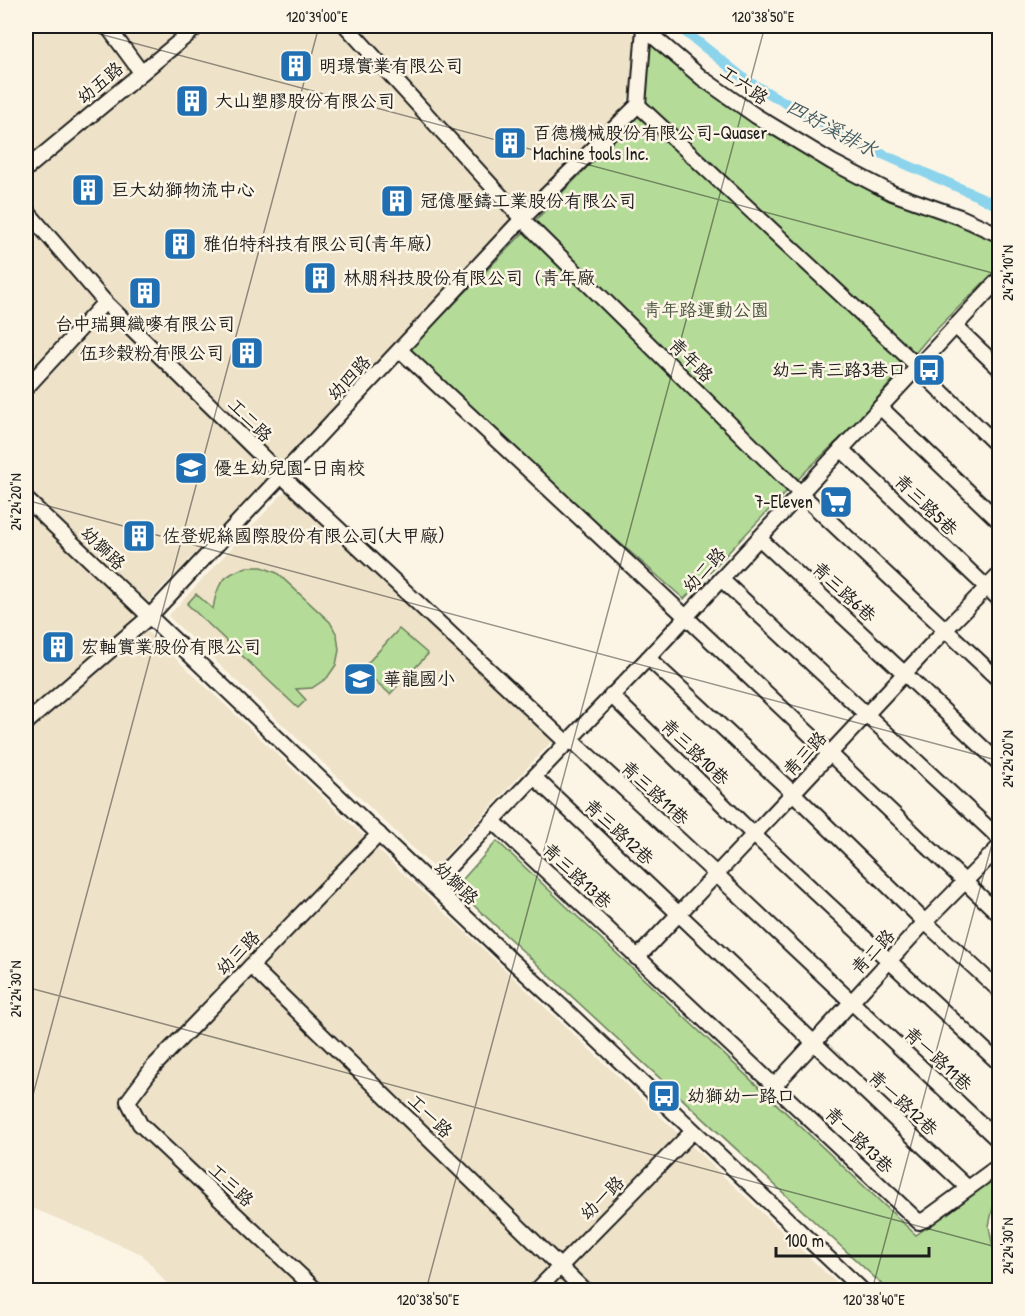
<svg xmlns="http://www.w3.org/2000/svg" width="1025" height="1316" font-family="'Patrick Hand','LXGW WenKai TC',sans-serif">
<rect width="100%" height="100%" fill="#fcf5e5"/>
<filter id="ink" filterUnits="userSpaceOnUse"><feTurbulence type="fractalNoise" baseFrequency=".0167" numOctaves="2"/><feDisplacementMap in="SourceGraphic" scale="12" xChannelSelector="R" yChannelSelector="G"/><feConvolveMatrix kernelMatrix="1 2 1 2 8 2 1 2 1" color-interpolation-filters="sRGB"/></filter>
<g filter="url(#ink)">
<!-- built -->
<g fill="#eee2c8">
<path d="M26,26H626L644,44L626,106L133,618L844,1290H172L142,1254L32,1208L26,1202Z"/>
<path d="M286,490L552,741L434,868L168,616Z"/>
</g>
<!-- green -->
<g fill="#b4dc98" stroke="#687c5a" stroke-width="1.5">
<path d="M649,42L693,73L729,106L773,133L891,200L955,223L999,243V267L928,338L859,420L807,470L684,599L548,480L507,439L458,397L410,349L638,115Z"/>
<path d="M247,567H262L277,573L330,622L337,635L339,650L336,665L327,678L312,688L296,689L306,700L298,708L187,604L196,594L213,609C217,584 222,575 247,567Z"/>
<path d="M399,629L428,654L390,694L362,669Z"/>
<path d="M497,841L916,1235L999,1175V1192L995,1198L989,1226L994,1253L999,1260V1290H888L455,888Z"/>
</g>
<g fill="none" stroke-linecap="round" stroke-linejoin="round">
<!-- stream -->
<path stroke="#5f8a99" stroke-width="3" d="M26,1164L29,1165"/>
<!-- canal -->
<path stroke="#8bd4ec" stroke-width="10" d="M678,26L746,80L848,139L978,196L1000,207"/>
<!-- minor casing -->
<g stroke="#1c1c1c" stroke-width="18">
<g id="minor">
<path d="M107,26L141,72"/>
<path d="M346,26L522,219L800,493L1000,681"/>
<path d="M641,26L702,78L756,116L832,162L892,193L960,217L1000,235"/>
<path d="M638,105L913,362L917,368L1000,448"/>
<path d="M26,169L198,26"/>
<path d="M26,210L105,302L281,475L566,742L576,744L716,874L1000,1142"/>
<path d="M955,326L1000,369"/>
<path d="M400,350L686,617L1000,915"/>
<path d="M26,388L105,302"/>
<path d="M880,407L1000,522"/>
<path d="M841,449L1000,600"/>
<path d="M26,499L511,960L571,1015L862,1290"/>
<path d="M759,538L905,674L1000,764"/>
<path d="M721,579L1000,839"/>
<path d="M648,658L793,793L925,922L1000,991"/>
<path d="M611,695L754,835L1000,1064"/>
<path d="M26,723L149,617L522,219L638,105L644,28"/>
<path d="M534,777C679,913 822,1052 968,1188"/>
<path d="M493,821L919,1222L926,1219L1000,1165"/>
<path d="M432,885L534,777L648,658L1000,278"/>
<path d="M637,958L793,793L945,630L1000,574"/>
<path d="M251,966L584,1290"/>
<path d="M775,1085L925,922L1000,846"/>
<path d="M316,1290L140,1124L128,1101L154,1066L379,834"/>
<path d="M537,1290L693,1131"/>
</g>
</g>
<!-- minor -->
<use href="#minor" stroke="#fcf5e5" stroke-width="14"/>
</g>
</g>
<!-- ticks -->
<path fill="none" stroke="#1c1c1c" stroke-width="1.5" stroke-opacity="0.45" d="M70,26L1000,275M26,500L1000,761M26,987L1000,1248M26,1121L319,26M426,1290L765,26M872,1290L1000,814"/>
<!-- icons -->
<defs>
<g id="building-square" transform="scale(1.725)"><rect x="-9" y="-9" width="18" height="18" rx="4" fill="#1f6fb2" stroke="#fcf5e5"/><path d="M-4-6H4V6H1V3H-1V6H-4ZM-2.5-4.3h1.7v1.8h-1.7ZM.8-4.3h1.7v1.8H.8ZM-2.5-1h1.7V.8h-1.7ZM.8-1h1.7V.8H.8Z" fill="#fff"/></g>
<g id="bus-square" transform="scale(1.725)"><rect x="-9" y="-9" width="18" height="18" rx="4" fill="#1f6fb2" stroke="#fcf5e5"/><path d="M-5-6H5V4H4V6H2V4H-2V6H-4V4H-5ZM-3.5-4V0h7V-4ZM-3.5 1.2v1.5H-2V1.2ZM2 1.2v1.5H3.5V1.2Z" fill="#fff"/></g>
<g id="school-square" transform="scale(1.725)"><rect x="-9" y="-9" width="18" height="18" rx="4" fill="#1f6fb2" stroke="#fcf5e5"/><path d="M0-5L7-2L0 1L-7-2ZM-4 1L0 2.5L4 1V4Q0 6-4 4Z" fill="#fff"/></g>
<g id="supermarket-square" transform="scale(1.725)"><rect x="-9" y="-9" width="18" height="18" rx="4" fill="#1f6fb2" stroke="#fcf5e5"/><path d="M-6-5.5h2.5l.6 2H6L4.5 2H-2.5L-4.4-4H-6ZM-1.5 3.2a1.3 1.3 0 1 0 .1 0ZM3 3.2a1.3 1.3 0 1 0 .1 0Z" fill="#fff"/></g>
</defs>
<g fill-rule="evenodd">
<use href="#building-square" x="296" y="66"/>
<use href="#building-square" x="192" y="101"/>
<use href="#building-square" x="510" y="143"/>
<use href="#building-square" x="88" y="190"/>
<use href="#building-square" x="397" y="201"/>
<use href="#building-square" x="180" y="244"/>
<use href="#building-square" x="320" y="278"/>
<use href="#building-square" x="145" y="293"/>
<use href="#building-square" x="247" y="353"/>
<use href="#bus-square" x="929" y="370"/>
<use href="#school-square" x="191" y="468"/>
<use href="#supermarket-square" x="836" y="502"/>
<use href="#building-square" x="139" y="536"/>
<use href="#building-square" x="58" y="647"/>
<use href="#school-square" x="360" y="679"/>
<use href="#bus-square" x="664" y="1096"/>
</g>
<g text-anchor="middle" stroke-width="5" stroke-linejoin="round" paint-order="stroke">
<!-- poi labels -->
<g font-size="18" fill="#1c1c1c" stroke="#fcf5e5" text-anchor="start">
<text x="319" y="72">明璟實業有限公司</text>
<text x="215" y="107">大山塑膠股份有限公司</text>
<text x="533" y="139">百德機械股份有限公司-Quaser<tspan x="533" dy="21">Machine tools Inc.</tspan></text>
<text x="111" y="196">巨大幼獅物流中心</text>
<text x="420" y="207">冠億壓鑄工業股份有限公司</text>
<text x="203" y="250">雅伯特科技有限公司(青年廠)</text>
<text x="343" y="284">林朋科技股份有限公司（青年廠</text>
<text x="145" y="330" text-anchor="middle">台中瑞興織嘜有限公司</text>
<text x="224" y="359" text-anchor="end">伍珍穀粉有限公司</text>
<text x="906" y="376" text-anchor="end">幼二青三路3巷口</text>
<text x="214" y="474">優生幼兒園-日南校</text>
<text x="813" y="508" text-anchor="end">7-Eleven</text>
<text x="162" y="542">佐登妮絲國際股份有限公司(大甲廠)</text>
<text x="81" y="653">宏軸實業股份有限公司</text>
<text x="383" y="685">華龍國小</text>
<text x="687" y="1102">幼獅幼一路口</text>
</g>
<!-- street labels -->
<g font-size="18" fill="#1c1c1c" stroke="#fcf5e5">
<text transform="translate(100 83) rotate(-40)" y="6">幼五路</text>
<text transform="translate(744 85) rotate(35)" y="6">工六路</text>
<text transform="translate(691 360) rotate(45)" y="6">青年路</text>
<text transform="translate(349 378) rotate(-47)" y="6">幼四路</text>
<text transform="translate(250 420) rotate(45)" y="6">工二路</text>
<text transform="translate(926 505) rotate(44)" y="6">青三路5巷</text>
<text transform="translate(103 548) rotate(44)" y="6">幼獅路</text>
<text transform="translate(704 570) rotate(-47)" y="6">幼二路</text>
<text transform="translate(844 592) rotate(43)" y="6">青三路6巷</text>
<text transform="translate(695 752) rotate(44)" y="6">青三路10巷</text>
<text transform="translate(805 754) rotate(-47)" y="6">青三路</text>
<text transform="translate(655 793) rotate(43)" y="6">青三路11巷</text>
<text transform="translate(619 832) rotate(43)" y="6">青三路12巷</text>
<text transform="translate(577 876) rotate(43)" y="6">青三路13巷</text>
<text transform="translate(456 883) rotate(44)" y="6">幼獅路</text>
<text transform="translate(873 952) rotate(-47)" y="6">青二路</text>
<text transform="translate(238 953) rotate(-46)" y="6">幼三路</text>
<text transform="translate(938 1059) rotate(43)" y="6">青一路11巷</text>
<text transform="translate(903 1103) rotate(43)" y="6">青一路12巷</text>
<text transform="translate(430 1116) rotate(44)" y="6">工一路</text>
<text transform="translate(859 1140) rotate(44)" y="6">青一路13巷</text>
<text transform="translate(231 1185) rotate(43)" y="6">工三路</text>
<text transform="translate(602 1198) rotate(-45)" y="6">幼一路</text>
</g>
<!-- park labels -->
<g font-size="18" fill="#4a5641" stroke="#fcf5e5">
<text x="706" y="316">青年路運動公園</text>
</g>
<!-- water labels -->
<g font-size="20" font-style="italic" fill="#435c65" stroke="#fcf5e5">
<text transform="translate(832 128) rotate(28)" y="7">四好溪排水</text>
</g>
</g>
<!-- margin -->
<rect width="1025" height="1316" fill="none" stroke="#fcf5e5" stroke-width="66"/>
<!-- scale -->
<path d="M776 1247v9h153v-9" fill="none" stroke="#1c1c1c" stroke-width="3"/>
<text x="785" y="1247" font-size="18" fill="#1c1c1c" stroke="#fcf5e5" stroke-width="4.5" paint-order="stroke">100 m</text>
<rect x="33" y="33" width="959" height="1250" fill="none" stroke="#1c1c1c" stroke-width="2"/>
<g font-size="15" text-anchor="middle" fill="#1c1c1c">
<text x="317" y="22">120°39'00"E</text>
<text x="763" y="22">120°38'50"E</text>
<text transform="translate(1008 273) rotate(-90)" y="5">24°24'10"N</text>
<text transform="translate(16 502) rotate(-90)" y="5">24°24'20"N</text>
<text transform="translate(1008 759) rotate(-90)" y="5">24°24'20"N</text>
<text transform="translate(16 989) rotate(-90)" y="5">24°24'30"N</text>
<text transform="translate(1008 1246) rotate(-90)" y="5">24°24'30"N</text>
<text x="428" y="1305">120°38'50"E</text>
<text x="874" y="1305">120°38'40"E</text>
</g>
</svg>
